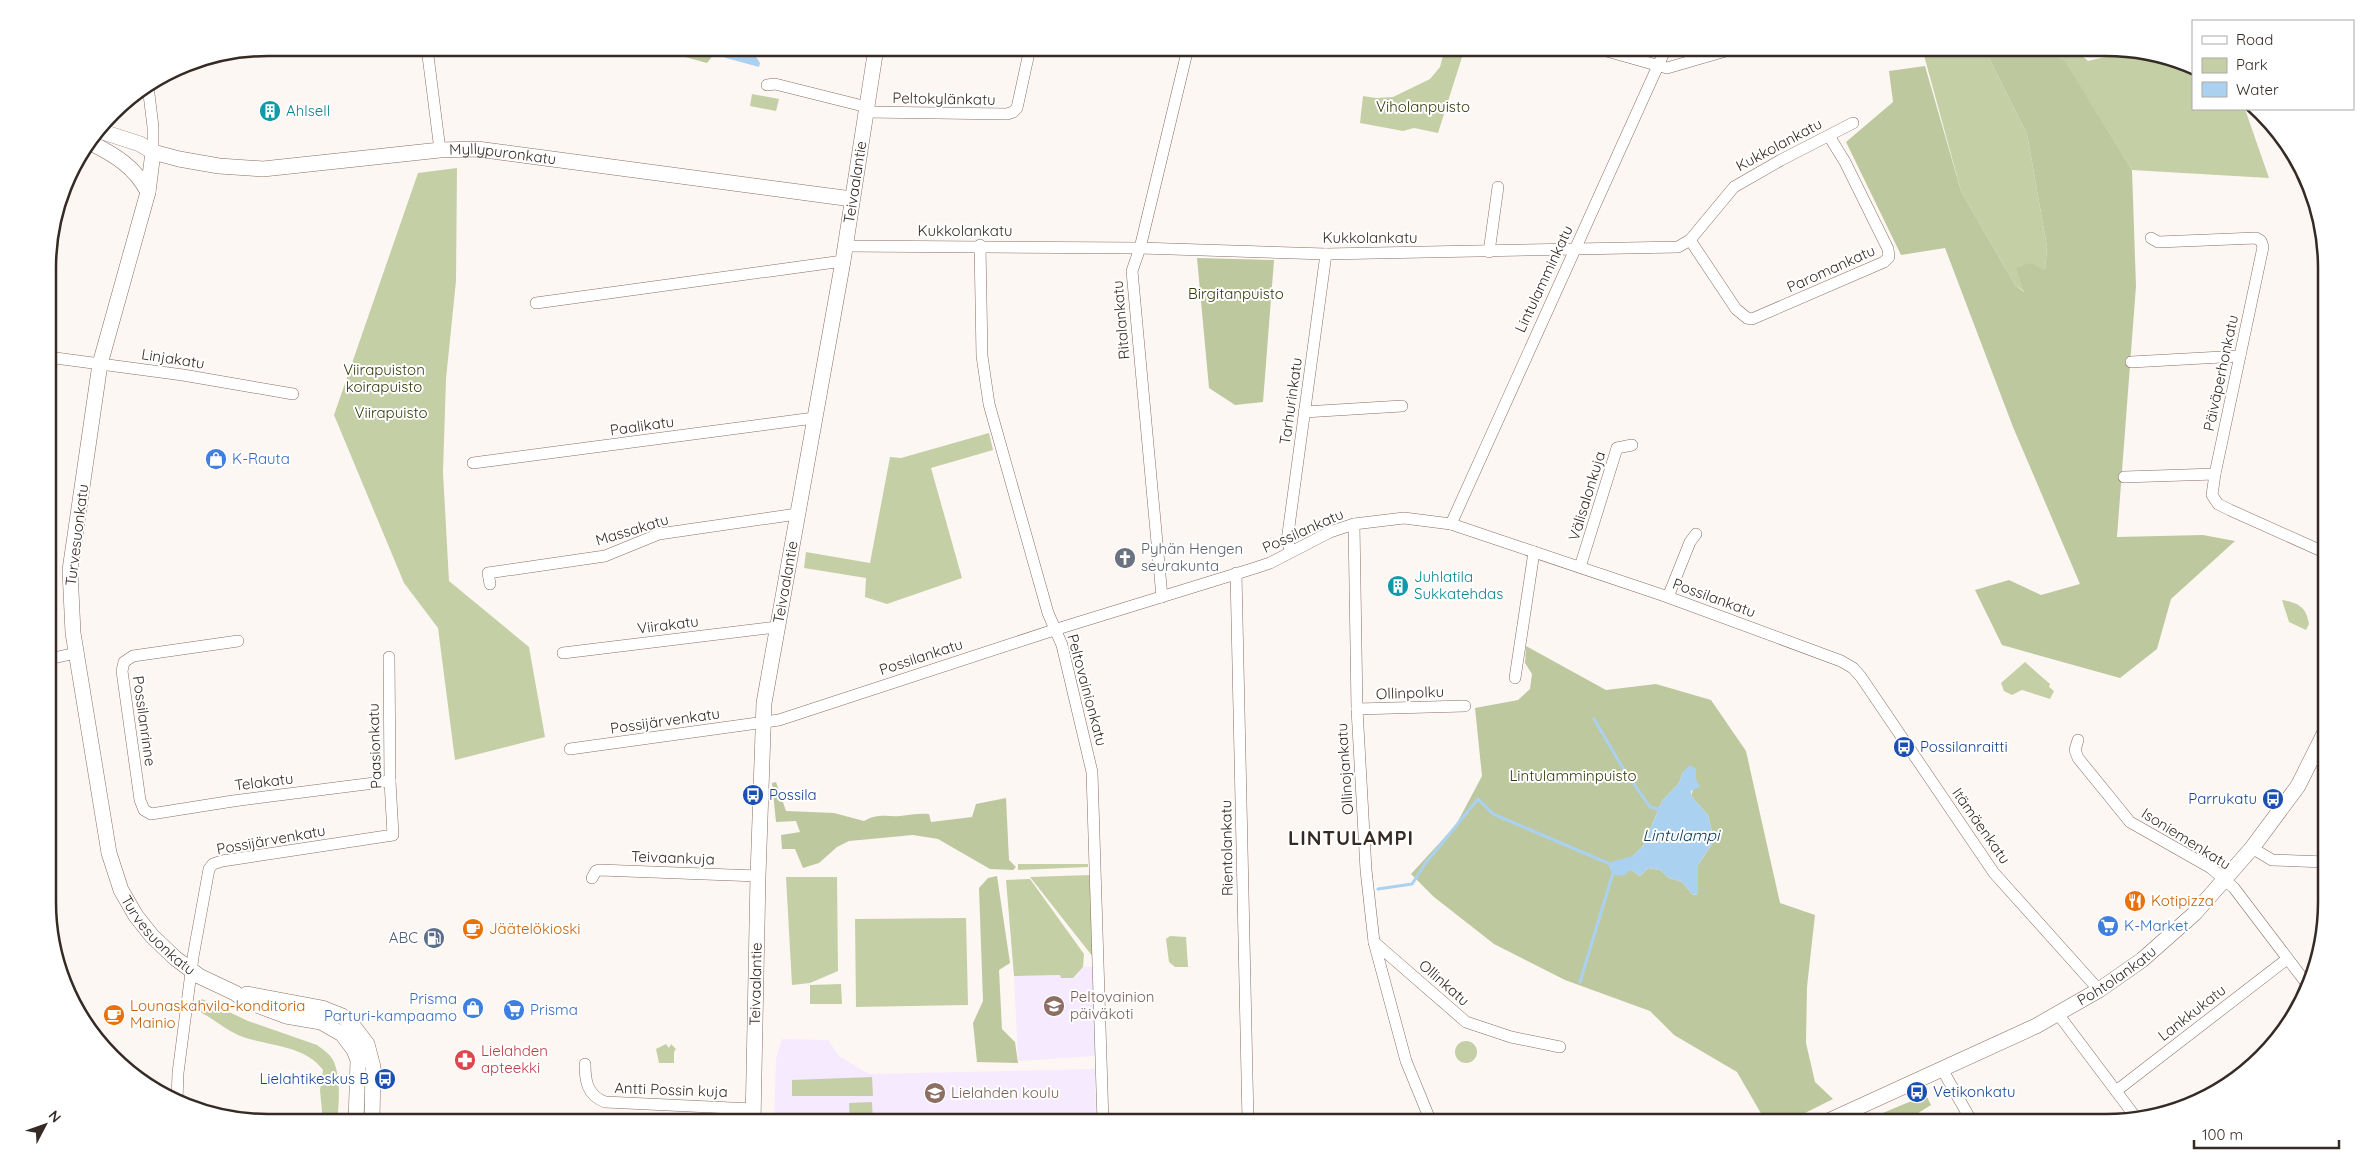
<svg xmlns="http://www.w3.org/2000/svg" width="2374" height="1170" font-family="Quicksand,sans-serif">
<rect width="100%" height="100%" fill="#fdf7f4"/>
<!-- education -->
<g fill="#f5eaff">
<path d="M1083,967H1093L1095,1056L1018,1061L1014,976L1060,975L1073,978Z"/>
<path d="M782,1039L828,1040L839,1056L869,1074L1095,1069L1096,1122H774L776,1058Z"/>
</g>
<!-- green -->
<g fill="#c5cfa5">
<path d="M1445,48L1463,54L1438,133L1414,128L1403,131L1360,123L1363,96L1376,98L1393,97L1430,79L1440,67Z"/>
<path d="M1922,48H1984L2027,134L2047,247L2045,270L2025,292L2015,285L1961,191Z"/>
<path d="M2035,48H2073L2088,61L2126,52L2193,68V109H2245L2269,178L2132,170L2065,62Z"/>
<path d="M752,94L779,99L776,111L750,106Z"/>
<path d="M457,168L456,281L446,379L443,472L449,581L529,647L545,737L455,760L438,628L404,583L334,415L418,173Z"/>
<path d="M989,433L993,450L931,468L962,578L887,604L865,597L866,578L804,568L806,552L870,563L890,457L901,458Z"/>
<path d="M2282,600C2299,603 2306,607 2309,624L2306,630L2289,622Z"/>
<path d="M2025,662L2050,684L2049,687L2054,691L2050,699L2022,690L2012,695L2004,691L2001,683Z"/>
<path d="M1018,864H1088V867L1018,870Z"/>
<path d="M1091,875L1093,957L1030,877Z"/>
<path d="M786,877H837L838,971L810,983L792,985Z"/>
<path d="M1030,879L1084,954L1083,967L1073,978H1061L1060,975L1014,976L1006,880Z"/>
<path d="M966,918L968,1005L856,1007L855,919Z"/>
<path d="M1170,936L1186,937L1188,967H1175L1169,962L1166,939Z"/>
<path d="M841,984L842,1004H810V985Z"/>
<path d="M202,999L248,1021L317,1045C324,1050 331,1055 334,1062C341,1079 339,1105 337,1122H323L320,1090L323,1070C305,1045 269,1046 243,1037C226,1031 212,1017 196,1010L199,1001Z"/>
<circle cx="1466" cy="1052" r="11"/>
<path d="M666,1044L669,1048L671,1044L676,1049L674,1052V1063H659L656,1049Z"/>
<path d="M872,1077L873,1096H792V1080Z"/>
<path d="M872,1102L873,1122H850L849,1103Z"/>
</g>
<!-- forest -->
<g fill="#bec89e" fill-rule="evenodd">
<path d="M676,48H705L715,53L707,63L685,57Z"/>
<path d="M1984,48H2035L2065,61L2132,170L2136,286L2117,537L2203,535L2235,541L2171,599L2157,649L2120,678L2002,645L1975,590L2009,580L2041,595L2080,584L2013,427L1945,248L1901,255L1846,142L1893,102L1889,71L1925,66L1961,191L2015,285L2024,292L2016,268L2030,263L2045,270L2047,247L2027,134Z"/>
<path d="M1197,258L1274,260L1263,402L1235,405L1209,388Z"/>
<path d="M1526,646L1606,690L1656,684L1711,700L1746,751L1780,903L1815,915L1807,987L1806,1043L1815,1082L1833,1099L1787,1122H1766L1737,1072L1674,1035L1650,1011L1565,980L1494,944L1434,897L1411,874L1456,825L1482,776L1475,708L1518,700L1530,689L1532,674L1525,663ZM1696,769V779L1691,796L1708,815L1714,841L1698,865V894L1693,895L1682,882L1669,878L1660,870L1648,868L1640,876L1631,870L1633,856L1643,846L1662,801L1679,783L1683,772Z"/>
<path d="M776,782L786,811L834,813L864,821C879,813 885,817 900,816C910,815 919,813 929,814L931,822L972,817L976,804L1006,798L1009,860L1016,867L1013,870L990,869L938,839L913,835L849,841L837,847L819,863L803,868L795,849H782L781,835L800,832L796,821L776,822L772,783Z"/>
<path d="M997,876L1010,963L999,970L1002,1029L1015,1042L1018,1063L977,1062L973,1023L983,1001L979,888L988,878Z"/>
<path d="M1926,1095L1931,1105L1904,1122H1861Z"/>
</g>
<!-- water -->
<g fill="#abd1f0">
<path d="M705,48H755V55L760,63L759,67L726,58Z"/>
<path d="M1690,765L1696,769V779L1700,787L1691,791V796L1708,815L1714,841L1698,865V894L1693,895L1682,882L1669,878L1660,870L1648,868L1640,876L1631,870L1623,876L1614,875L1609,868L1611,862L1633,856L1643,846L1662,801L1679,783L1683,772Z"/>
</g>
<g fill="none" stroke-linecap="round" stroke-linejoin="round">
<!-- stream -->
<g stroke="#abd1f0" stroke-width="3">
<path d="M1594,719L1624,770L1650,807L1658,809"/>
<path d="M1378,889L1412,884L1425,864L1478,799L1493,814L1610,864"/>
<path d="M1580,982L1613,873"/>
</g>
<!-- minor casing -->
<g stroke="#896f63" stroke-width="12">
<g id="minor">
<path d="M427,48L440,150"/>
<path d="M1596,48L1667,68L1736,48"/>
<path d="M767,85L775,84L867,107"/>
<path d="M148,86L153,127V152"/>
<path d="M867,112L1007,114L1013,112L1017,108L1030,48"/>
<path d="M2151,238L2158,242L2256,238L2261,241L2263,247L2215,474L2212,495L2218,504L2230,510L2326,553"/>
<path d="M1690,240L1736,309L1747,318L1752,319L1884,262L1889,257L1888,249L1845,162L1829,136"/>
<path d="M980,245L982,356L989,404L1048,613L1062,645L1092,772L1103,1122"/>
<path d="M844,246L1140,248L1326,254L1678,247L1690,240L1734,187L1781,160L1853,123"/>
<path d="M1489,252L1498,187"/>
<path d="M536,303L843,261"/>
<path d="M48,357L183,375L293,394"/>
<path d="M2131,362L2240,356"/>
<path d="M1304,412L1402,406"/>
<path d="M473,463L814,418"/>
<path d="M2124,477L2215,474"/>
<path d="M1354,524L1357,709L1366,870L1374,942L1406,1061L1431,1122"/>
<path d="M1451,524L1666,48"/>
<path d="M1291,551L1287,541L1326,254"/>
<path d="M1580,567L1617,448L1632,445"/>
<path d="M1236,573L1248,1122"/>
<path d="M490,584L488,573L605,556L659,534L797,514"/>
<path d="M1162,597L1132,271L1140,248L1188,48"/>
<path d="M1668,597L1690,542L1696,534"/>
<path d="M238,641L133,656L124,662L122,671L140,800L144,810L151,814L233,801L390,781"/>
<path d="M563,653L777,627"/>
<path d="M49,659L76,653"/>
<path d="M1515,678L1534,552"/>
<path d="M1357,709L1465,706"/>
<path d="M2078,740L2075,750L2078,758L2130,822L2211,868L2234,888L2307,984"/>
<path d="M570,749L779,720L1054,630L1255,568L1270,563L1330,532L1354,524L1404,518L1451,524L1665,596L1841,661L1853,668L1861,677L1994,873L2099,990"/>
<path d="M2252,848L2272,860L2326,862"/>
<path d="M592,878L596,871L599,870L758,876"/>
<path d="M1374,942L1466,1022L1511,1037L1560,1047"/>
<path d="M2058,1014L2137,1119"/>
<path d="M585,1064C585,1081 587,1095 605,1102L753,1109"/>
<path d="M1942,1069L1972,1122"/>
<path d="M2116,1091L2287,959"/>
<path d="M177,1101L178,1073L193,957L209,869L213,864L222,861L393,835L390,781L389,657"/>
</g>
</g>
<!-- major casing -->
<g stroke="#896f63" stroke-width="16">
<g id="major">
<path id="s1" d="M100,131L140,144L153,152L179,159L219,166L263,169L440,150L477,149L852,199"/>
<path d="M91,143C115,155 135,167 148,192"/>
<path id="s2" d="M153,152L148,192L100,364L70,570L73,633L109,853L121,890L136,916L152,936L175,958L199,976L235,993L246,1001L286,1016L321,1022L342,1034L354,1050L358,1060L356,1122"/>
<path d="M247,994L322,1008L342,1016L351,1023L367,1044L373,1067L372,1122"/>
<path id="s3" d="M753,1122L758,876L764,703L843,261L876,48"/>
<path id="s4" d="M1826,1122L2036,1026L2099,990L2142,960L2194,914L2252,848L2298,786L2326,730"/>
</g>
</g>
<!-- minor -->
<use href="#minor" stroke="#fff" stroke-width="11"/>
<!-- major -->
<use href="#major" stroke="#fff" stroke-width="15"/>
</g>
<!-- icons -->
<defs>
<g id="building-disc" transform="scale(1.125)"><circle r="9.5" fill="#0f9aa8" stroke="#fff"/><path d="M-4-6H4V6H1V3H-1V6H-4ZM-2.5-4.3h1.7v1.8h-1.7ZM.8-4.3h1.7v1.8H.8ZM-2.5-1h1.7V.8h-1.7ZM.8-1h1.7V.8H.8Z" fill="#fff"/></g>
<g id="shop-disc" transform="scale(1.125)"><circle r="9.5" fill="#3f7fe0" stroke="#fff"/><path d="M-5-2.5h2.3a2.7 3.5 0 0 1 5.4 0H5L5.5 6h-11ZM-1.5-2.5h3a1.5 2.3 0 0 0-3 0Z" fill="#fff"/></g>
<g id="church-disc" transform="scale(1.125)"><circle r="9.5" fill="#6b7280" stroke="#fff"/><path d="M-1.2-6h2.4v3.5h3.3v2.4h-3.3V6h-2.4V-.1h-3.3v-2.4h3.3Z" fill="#fff"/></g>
<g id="bus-disc" transform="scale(1.125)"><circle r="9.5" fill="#1a4fb4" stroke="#fff"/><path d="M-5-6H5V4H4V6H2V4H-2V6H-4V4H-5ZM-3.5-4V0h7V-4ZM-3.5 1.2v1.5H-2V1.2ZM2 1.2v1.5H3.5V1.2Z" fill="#fff"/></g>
<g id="restaurant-disc" transform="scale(1.125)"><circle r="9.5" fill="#e8710a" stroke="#fff"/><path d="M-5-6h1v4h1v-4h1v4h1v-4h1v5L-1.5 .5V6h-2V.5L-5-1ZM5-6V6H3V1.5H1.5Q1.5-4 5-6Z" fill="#fff"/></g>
<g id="supermarket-disc" transform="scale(1.125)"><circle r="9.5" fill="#3f7fe0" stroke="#fff"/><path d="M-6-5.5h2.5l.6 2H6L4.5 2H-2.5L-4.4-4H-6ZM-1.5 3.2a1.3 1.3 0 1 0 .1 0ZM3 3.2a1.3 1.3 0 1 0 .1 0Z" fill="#fff"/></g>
<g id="cafe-disc" transform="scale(1.125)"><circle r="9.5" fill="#e8710a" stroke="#fff"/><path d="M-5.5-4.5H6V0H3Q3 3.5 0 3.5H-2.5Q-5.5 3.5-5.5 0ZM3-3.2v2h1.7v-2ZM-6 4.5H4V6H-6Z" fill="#fff"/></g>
<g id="fuel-disc" transform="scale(1.125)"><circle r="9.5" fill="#5c6f8a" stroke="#fff"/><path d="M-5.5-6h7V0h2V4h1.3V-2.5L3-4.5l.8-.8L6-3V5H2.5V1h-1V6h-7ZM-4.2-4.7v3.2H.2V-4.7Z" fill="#fff"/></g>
<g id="school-disc" transform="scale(1.125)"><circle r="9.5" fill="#8d6e63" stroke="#fff"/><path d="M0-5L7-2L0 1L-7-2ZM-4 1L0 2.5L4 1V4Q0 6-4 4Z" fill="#fff"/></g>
<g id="pharmacy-disc" transform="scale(1.125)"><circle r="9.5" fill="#e0444e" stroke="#fff"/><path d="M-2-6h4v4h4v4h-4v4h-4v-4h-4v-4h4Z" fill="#fff"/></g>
</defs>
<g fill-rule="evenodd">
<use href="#building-disc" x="270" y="111"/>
<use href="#shop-disc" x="216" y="459"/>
<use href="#church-disc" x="1125" y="558"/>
<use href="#building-disc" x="1398" y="586"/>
<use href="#bus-disc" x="1904" y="747"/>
<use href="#bus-disc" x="753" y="795"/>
<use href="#bus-disc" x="2273" y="799"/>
<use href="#restaurant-disc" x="2135" y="901"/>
<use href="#supermarket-disc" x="2108" y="926"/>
<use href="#cafe-disc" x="473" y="929"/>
<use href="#fuel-disc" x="434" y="938"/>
<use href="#school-disc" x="1054" y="1006"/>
<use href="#shop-disc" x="473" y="1008"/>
<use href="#supermarket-disc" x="514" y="1010"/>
<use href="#cafe-disc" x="114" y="1015"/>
<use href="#pharmacy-disc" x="465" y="1060"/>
<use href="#bus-disc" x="385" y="1079"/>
<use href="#bus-disc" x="1917" y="1092"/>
<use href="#school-disc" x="935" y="1093"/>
</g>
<g text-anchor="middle" stroke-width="4" stroke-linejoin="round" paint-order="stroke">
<!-- street labels -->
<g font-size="15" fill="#352a24" stroke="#fff">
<text transform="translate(944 99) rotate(1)" y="5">Peltokylänkatu</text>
<text transform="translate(1779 145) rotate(-28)" y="5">Kukkolankatu</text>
<text dy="5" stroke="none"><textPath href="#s1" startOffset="410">Myllypuronkatu</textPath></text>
<text dy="5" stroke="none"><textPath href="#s3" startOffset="948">Teivaalantie</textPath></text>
<text x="965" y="236">Kukkolankatu</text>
<text x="1370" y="243">Kukkolankatu</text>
<text transform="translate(1831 269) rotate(-24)" y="5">Paromankatu</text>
<text transform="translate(1544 279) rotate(-65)" y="5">Lintulamminkatu</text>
<text transform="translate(1121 320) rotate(-95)" y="5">Ritalankatu</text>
<text transform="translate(173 359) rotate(9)" y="5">Linjakatu</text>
<text transform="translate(2221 373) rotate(-78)" y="5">Päiväperhonkatu</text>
<text transform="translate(1291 401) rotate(-82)" y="5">Tarhurinkatu</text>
<text transform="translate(642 426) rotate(-8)" y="5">Paalikatu</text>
<text transform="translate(1587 496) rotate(-73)" y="5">Välisalonkuja</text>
<text transform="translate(632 530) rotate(-17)" y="5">Massakatu</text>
<text transform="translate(1303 531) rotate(-24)" y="5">Possilankatu</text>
<text transform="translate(77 535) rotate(-83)" y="5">Turvesuonkatu</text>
<text dy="5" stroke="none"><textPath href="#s3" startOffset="542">Teivaalantie</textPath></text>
<text transform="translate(1714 598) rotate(20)" y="5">Possilankatu</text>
<text transform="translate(668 625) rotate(-7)" y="5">Viirakatu</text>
<text transform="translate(921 657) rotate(-18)" y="5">Possilankatu</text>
<text transform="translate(1087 690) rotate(75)" y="5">Peltovainionkatu</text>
<text transform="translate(1410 693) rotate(-2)" y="5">Ollinpolku</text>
<text transform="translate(144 721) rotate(82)" y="5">Possilanrinne</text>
<text transform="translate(665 721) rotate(-8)" y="5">Possijärvenkatu</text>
<text transform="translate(375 746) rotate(-92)" y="5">Paasionkatu</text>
<text transform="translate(1345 769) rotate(-94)" y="5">Ollinojankatu</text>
<text transform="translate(264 782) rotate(-7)" y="5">Telakatu</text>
<text transform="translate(1981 826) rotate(55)" y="5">Itämäenkatu</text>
<text transform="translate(2186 839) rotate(32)" y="5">Isoniemenkatu</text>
<text transform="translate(271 840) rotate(-10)" y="5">Possijärvenkatu</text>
<text transform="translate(1227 848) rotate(-91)" y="5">Rientolankatu</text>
<text transform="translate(673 858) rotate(2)" y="5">Teivaankuja</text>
<text dy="5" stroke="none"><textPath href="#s2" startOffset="811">Turvesuonkatu</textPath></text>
<text dy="5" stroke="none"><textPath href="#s4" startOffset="326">Pohtolankatu</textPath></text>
<text transform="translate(1444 983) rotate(41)" y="5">Ollinkatu</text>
<text dy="5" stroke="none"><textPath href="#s3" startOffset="138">Teivaalantie</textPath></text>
<text transform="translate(2192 1013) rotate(-38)" y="5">Lankkukatu</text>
<text transform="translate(671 1090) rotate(2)" y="5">Antti Possin kuja</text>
</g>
<!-- park labels -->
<g font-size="15" fill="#333b09" stroke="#fff">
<text x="1423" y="112">Viholanpuisto</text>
<text x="1236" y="299">Birgitanpuisto</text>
<text x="384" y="375">Viirapuiston<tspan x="384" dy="17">koirapuisto</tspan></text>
<text x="391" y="418">Viirapuisto</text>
<text x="1573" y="781">Lintulamminpuisto</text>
</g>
<!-- culture labels -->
<g font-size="15" fill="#0d838f" stroke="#fff" text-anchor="start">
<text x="286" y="116">Ahlsell</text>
<text x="1414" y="582">Juhlatila<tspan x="1414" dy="17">Sukkatehdas</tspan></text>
</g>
<!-- shop labels -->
<g font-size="15" fill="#366cbe" stroke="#fff" text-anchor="start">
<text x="232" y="464">K-Rauta</text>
<text x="2124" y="931">K-Market</text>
<text x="457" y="1004" text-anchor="end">Prisma<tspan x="457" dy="17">Parturi-kampaamo</tspan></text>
<text x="530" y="1015">Prisma</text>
</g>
<!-- worship labels -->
<g font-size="15" fill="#5b616d" stroke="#fff" text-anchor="start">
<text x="1141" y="554">Pyhän Hengen<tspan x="1141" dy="17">seurakunta</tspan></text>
</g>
<!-- transit labels -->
<g font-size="15" fill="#164399" stroke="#fff" text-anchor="start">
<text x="1920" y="752">Possilanraitti</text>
<text x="769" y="800">Possila</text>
<text x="2257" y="804" text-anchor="end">Parrukatu</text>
<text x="369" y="1084" text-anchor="end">Lielahtikeskus B</text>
<text x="1933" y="1097">Vetikonkatu</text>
</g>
<!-- food labels -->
<g font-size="15" fill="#c56008" stroke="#fff" text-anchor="start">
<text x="2151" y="906">Kotipizza</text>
<text x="489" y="934">Jäätelökioski</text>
<text x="130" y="1011">Lounaskahvila-konditoria<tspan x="130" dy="17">Mainio</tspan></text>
</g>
<!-- service labels -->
<g font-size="15" fill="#4e5e75" stroke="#fff" text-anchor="end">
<text x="418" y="943">ABC</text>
</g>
<!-- education labels -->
<g font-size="15" fill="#785e54" stroke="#fff" text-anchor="start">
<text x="1070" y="1002">Peltovainion<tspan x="1070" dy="17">päiväkoti</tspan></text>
<text x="951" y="1098">Lielahden koulu</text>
</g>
<!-- health labels -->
<g font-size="15" fill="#be3a42" stroke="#fff" text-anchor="start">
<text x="481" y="1056">Lielahden<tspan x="481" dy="17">apteekki</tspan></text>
</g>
<!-- water labels -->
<g font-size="16" font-style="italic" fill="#083654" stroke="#fff">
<text x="1681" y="841">Lintulampi</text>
</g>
<!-- district labels -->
<g font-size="20" font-weight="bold" letter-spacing="1" fill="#352a24" stroke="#fff">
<text x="1351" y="845">LINTULAMPI</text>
</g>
</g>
<!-- crop -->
<path d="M0 0H2374V1170H0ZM268 56H2106A212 212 0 0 1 2318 268V902A212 212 0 0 1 2106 1114H268A212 212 0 0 1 56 902V268A212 212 0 0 1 268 56Z" fill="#fff" fill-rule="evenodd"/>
<path fill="none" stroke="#352a24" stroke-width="2.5" d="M268 56H2106A212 212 0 0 1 2318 268V902A212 212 0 0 1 2106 1114H268A212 212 0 0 1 56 902V268A212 212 0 0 1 268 56Z"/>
<!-- legend -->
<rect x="2192" y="20" width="162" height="90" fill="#ffffff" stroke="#aeaaa7"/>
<rect x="2202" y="36" width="25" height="8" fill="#ffffff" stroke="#aeaaa7"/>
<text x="2236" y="45" font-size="15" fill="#352a24">Road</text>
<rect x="2202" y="58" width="25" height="15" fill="#c5cfa5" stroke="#aeaaa7"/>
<text x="2236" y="70" font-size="15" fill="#352a24">Park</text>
<rect x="2202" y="82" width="25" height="15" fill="#abd1f0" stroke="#aeaaa7"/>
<text x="2236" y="95" font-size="15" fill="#352a24">Water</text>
<!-- north arrow -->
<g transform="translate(45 1125) rotate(49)" stroke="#ffffff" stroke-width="4" paint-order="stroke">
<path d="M0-4L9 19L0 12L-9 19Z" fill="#352a24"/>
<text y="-8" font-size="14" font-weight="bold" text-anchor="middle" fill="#352a24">N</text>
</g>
<!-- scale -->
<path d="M2194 1140v8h145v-8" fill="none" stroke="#352a24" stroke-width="2.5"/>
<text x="2202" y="1140" font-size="15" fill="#352a24" stroke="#ffffff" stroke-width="4" paint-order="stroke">100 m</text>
</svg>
